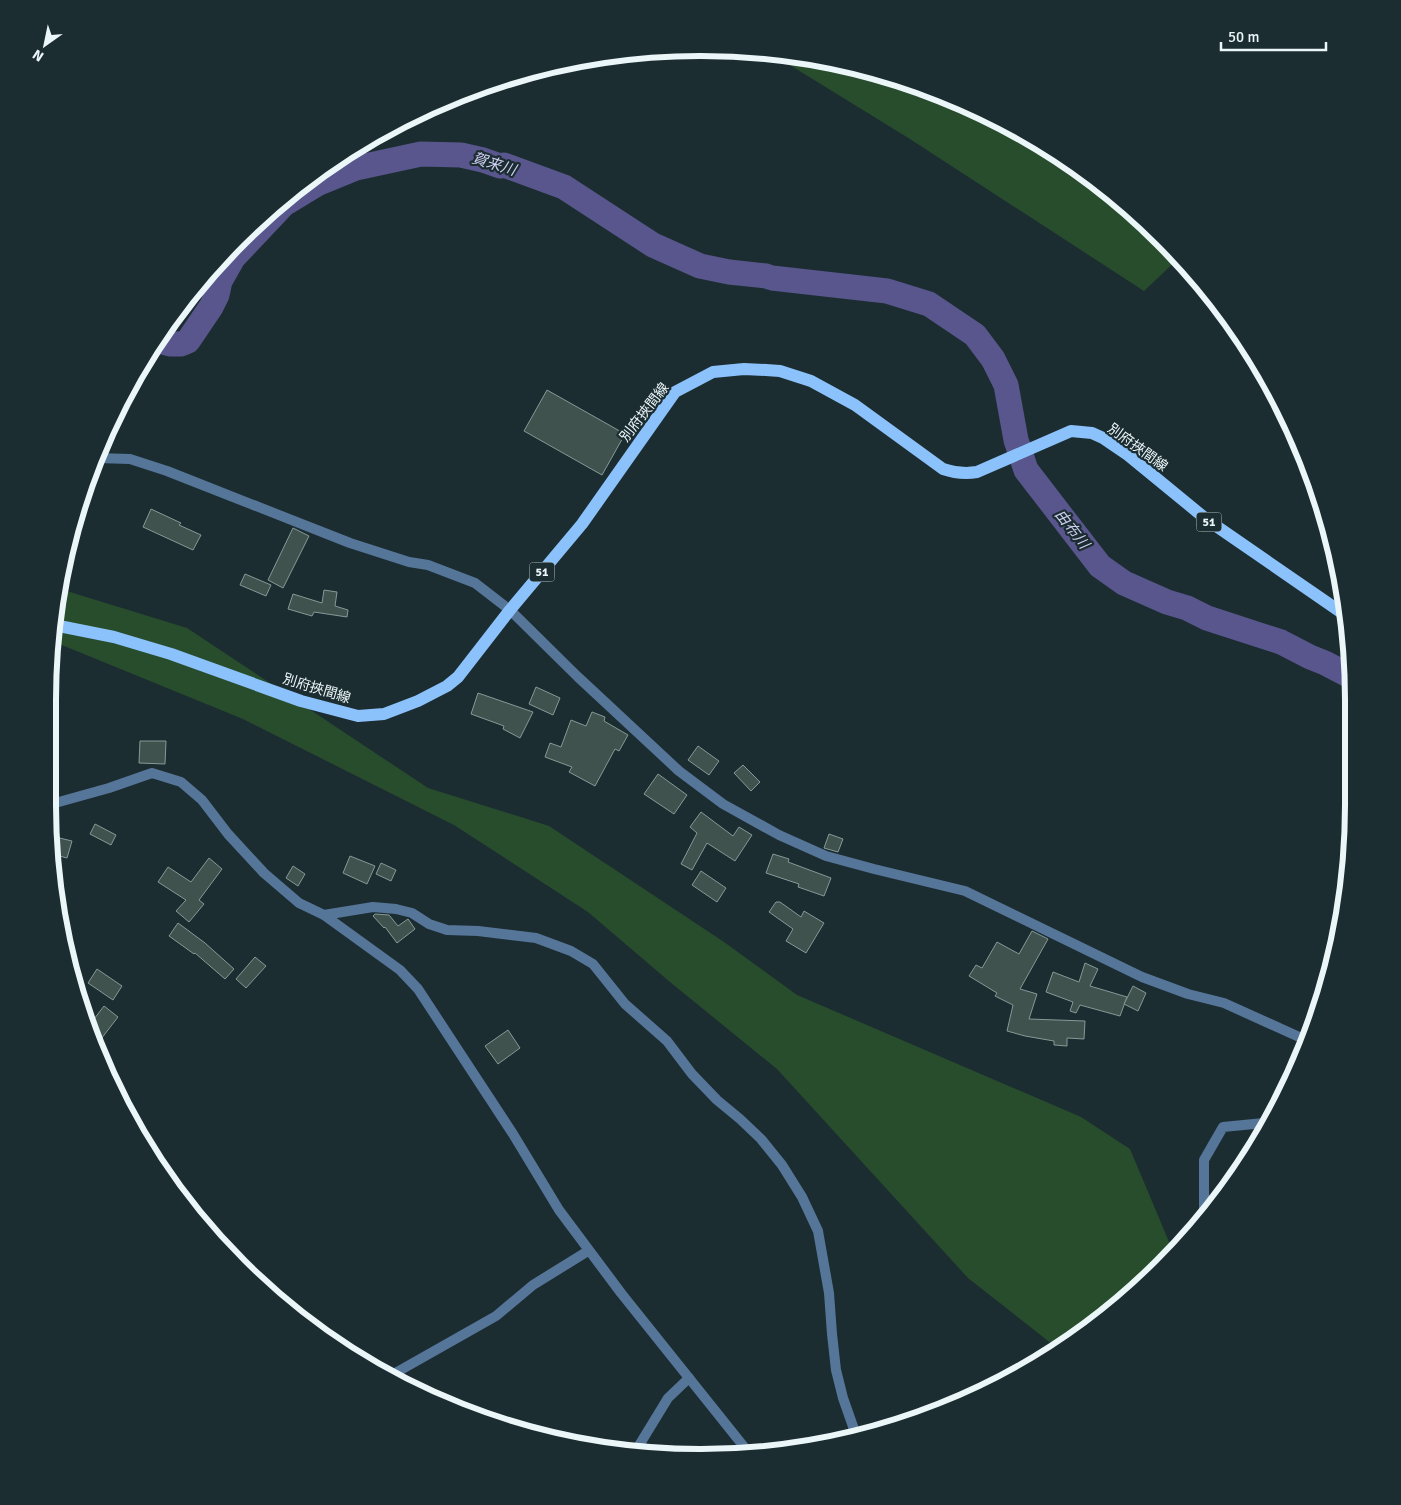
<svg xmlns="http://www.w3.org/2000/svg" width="1401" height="1505" font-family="Signika,'Noto Sans JP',sans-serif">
<rect width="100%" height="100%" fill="#1c2d32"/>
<!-- green -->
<g fill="#284d2d">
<path d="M772,54L869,70L989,115L1098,182L1179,258L1144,291L910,139Z"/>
<path d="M60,589L187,628L428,788L549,826L724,942L797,995L1081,1117L1130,1149L1172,1249L1131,1295L1057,1348L968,1278L777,1069L670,982L588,912L454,825L243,719L52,641Z"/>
</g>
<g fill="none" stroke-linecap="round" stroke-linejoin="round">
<!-- river -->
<path stroke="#58568c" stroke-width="25" d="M159,341L171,344H181L188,341L211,307L217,295L220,281L233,258L284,204L317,184L356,168L421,154L461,155L483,160L500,166L504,165L564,187L653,245L700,266L729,272L766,276L772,278L887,291L929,304L975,335L993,359L1006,385L1016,440L1026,470L1100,566L1124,583L1167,602L1187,608L1207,618L1281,642L1310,657L1325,663L1350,676"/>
</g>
<!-- building -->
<g fill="#3f524e" stroke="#859a96">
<path d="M547,390L625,434L602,475L524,431Z"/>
<path d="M151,509L181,523L179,525L201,535L193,550L143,527Z"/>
<path d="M293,528L309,536L283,588L268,580Z"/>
<path d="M245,574L271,585L266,596L240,585Z"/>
<path d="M324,590L337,592L335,606L348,610L347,617L314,612L312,616L288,609L293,594L322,603Z"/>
<path d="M536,687L560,698L553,715L529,704Z"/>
<path d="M478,693L533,712L520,738L503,729L504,726L471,714Z"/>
<path d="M592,712L605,717L604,721L628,735L619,751L615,749L595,786L569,772L572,767L545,757L550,743L561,747L571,720L586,726Z"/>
<path d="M140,741H166L165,764L139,763Z"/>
<path d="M698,746L719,761L709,775L688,760Z"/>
<path d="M743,765L760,782L751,791L734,773Z"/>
<path d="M658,774L687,795L674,814L644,794Z"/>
<path d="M701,812L733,836L739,827L752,835L735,861L707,843L692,870L681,864L697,833L690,827Z"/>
<path d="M95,824L116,835L111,845L90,834Z"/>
<path d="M829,834L843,839L838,852L824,848Z"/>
<path d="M51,836L72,841L67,858L52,854Z"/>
<path d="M773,854L789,859L788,862L831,878L824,896L798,887L799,884L766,873Z"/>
<path d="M350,856L375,866L367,884L343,873Z"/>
<path d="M209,858L222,869L199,900L204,904L189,922L176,911L186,900L158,882L168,867L191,882Z"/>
<path d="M381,863L396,870L391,881L376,874Z"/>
<path d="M293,866L305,874L298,886L286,878Z"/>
<path d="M701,871L726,888L717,902L692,885Z"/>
<path d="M776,902H780L801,917L804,911L824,923L806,953L786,941L793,929L769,912Z"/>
<path d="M375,914L389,915L398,926L408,919L415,929L397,943L385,927L384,928L373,916Z"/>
<path d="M178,923L205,943L234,969L225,979L195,953L194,954L169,936Z"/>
<path d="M1032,931L1048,939L1020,989L1037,994L1029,1019L1085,1021L1084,1039L1067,1038V1046L1054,1045V1041L1025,1036L1007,1031L1013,1005L995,996L997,993L969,976L976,965L982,968L997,942L1019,954Z"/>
<path d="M255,957L266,966L246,988L236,979Z"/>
<path d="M1085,963L1098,969L1090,986L1127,997L1120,1016L1080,1005L1076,1013L1070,1011L1073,1002L1046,992L1053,972L1079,982Z"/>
<path d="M97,969L122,986L113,1000L88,983Z"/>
<path d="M1133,986L1146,993L1138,1011L1124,1004Z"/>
<path d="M104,1006L118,1017L101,1039L94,1033L91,1023Z"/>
<path d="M508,1030L520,1048L498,1064L485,1046Z"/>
</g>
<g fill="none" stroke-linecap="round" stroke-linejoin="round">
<!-- minor -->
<g stroke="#567699" stroke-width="10">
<path d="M97,458L130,459L167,471L350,543L409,562L428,565L475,583L510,610L578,677L679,771L723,804L779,835L826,856L874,869L965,891L1142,977L1188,994L1224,1003L1308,1041"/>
<path d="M48,805L109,788L152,773L181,782L202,800L228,834L264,873L299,903L324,915L400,970L418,989L513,1134L559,1210L621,1293L749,1453"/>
<path d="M324,915L373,907L396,909L412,913L429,924L447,930L478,931L536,938L571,951L593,964L625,1004L667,1041L692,1074L717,1100L740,1119L761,1139L782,1165L802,1197L818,1231L829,1293L832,1334L836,1370L843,1398L856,1435"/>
<path d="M1204,1212V1160L1223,1127L1264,1123L1272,1114"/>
<path d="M390,1376L496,1316L533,1285L588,1251"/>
<path d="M635,1452L668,1398L689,1378"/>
</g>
<!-- primary -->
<g stroke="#8cc2fb" stroke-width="12">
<path d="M1283,410L1299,451L1302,453"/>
<path d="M54,625L114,637L171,654L301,701L358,716L384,714L418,701L447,686L458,677L510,610L582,524L675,392L713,372L744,369L766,370L780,371L811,381L855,405L943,469C955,473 965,474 977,472L1071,431L1092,433L1103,438L1128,455L1206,519L1348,617"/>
</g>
</g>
<g text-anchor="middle" stroke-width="4.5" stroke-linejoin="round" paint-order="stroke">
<!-- shield labels -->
<g fill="#1c2d32" stroke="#adbabd" stroke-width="1">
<rect x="1196.5" y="512.5" width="25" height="19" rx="4"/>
<rect x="529.5" y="562.5" width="25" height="19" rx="4"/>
</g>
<g font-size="12" font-weight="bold" fill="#ebf6f9">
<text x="1209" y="526">51</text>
<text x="542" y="576">51</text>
</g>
<!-- street labels -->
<g font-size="14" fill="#ebf6f9" stroke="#1c2d32">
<text transform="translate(644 412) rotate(-52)" y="5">別府挾間線</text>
<text transform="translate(1138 447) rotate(36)" y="5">別府挾間線</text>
<text transform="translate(317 688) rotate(17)" y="5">別府挾間線</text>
</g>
<!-- water labels -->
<g font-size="15" font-style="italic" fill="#cfcff1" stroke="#1c2d32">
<text transform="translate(494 164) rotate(17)" y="5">賀来川</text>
<text transform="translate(1072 529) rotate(52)" y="5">由布川</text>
</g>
</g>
<!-- crop -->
<path d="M0 0H1401V1505H0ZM700 56H701A644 644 0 0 1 1345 700V805A644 644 0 0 1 701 1449H700A644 644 0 0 1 56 805V700A644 644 0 0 1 700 56Z" fill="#1c2d32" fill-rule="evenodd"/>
<path fill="none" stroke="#ebf6f9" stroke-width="6" d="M700 56H701A644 644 0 0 1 1345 700V805A644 644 0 0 1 701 1449H700A644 644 0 0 1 56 805V700A644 644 0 0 1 700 56Z"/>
<!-- north arrow -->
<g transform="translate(45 45) rotate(213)" stroke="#1c2d32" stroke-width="4" paint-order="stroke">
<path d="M0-4L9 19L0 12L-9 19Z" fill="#ebf6f9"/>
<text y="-8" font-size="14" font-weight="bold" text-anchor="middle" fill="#ebf6f9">N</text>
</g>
<!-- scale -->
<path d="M1221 42v8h105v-8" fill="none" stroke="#ebf6f9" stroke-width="2.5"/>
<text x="1228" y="42" font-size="15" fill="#ebf6f9" stroke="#1c2d32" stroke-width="4" paint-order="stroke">50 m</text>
</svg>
